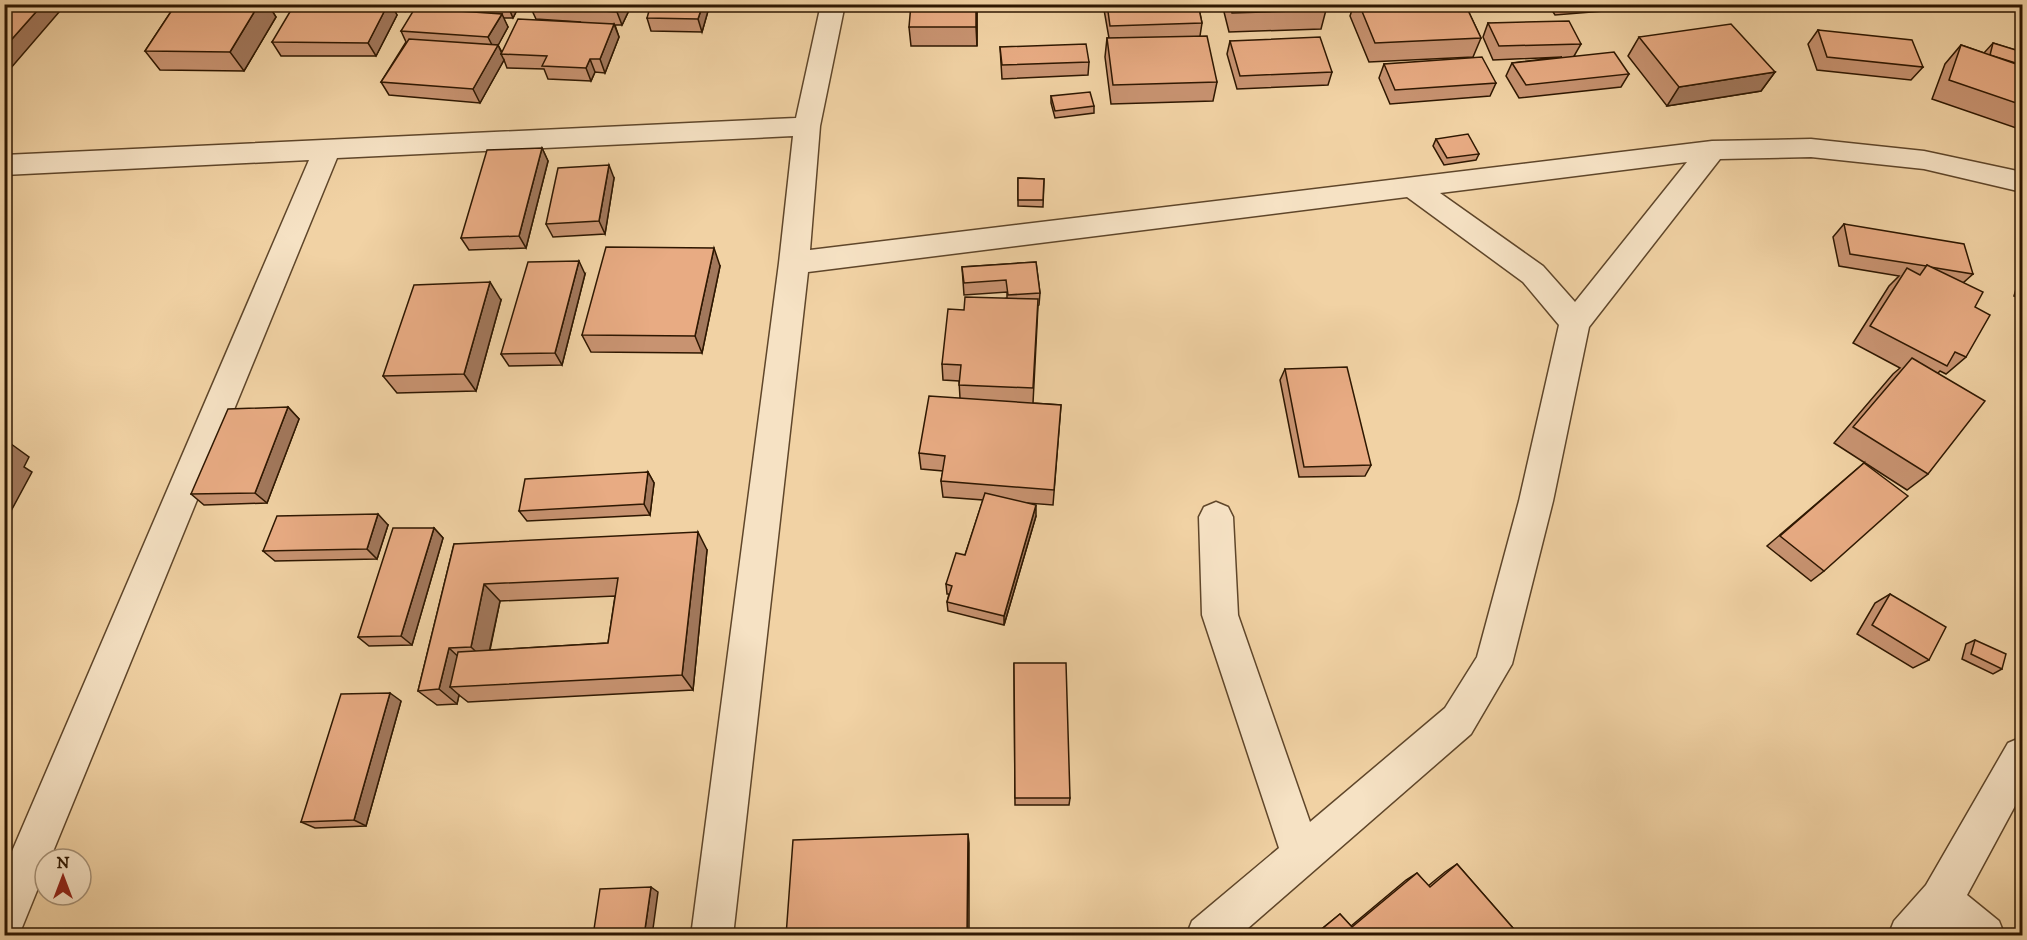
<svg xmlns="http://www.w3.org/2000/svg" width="2027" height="940" font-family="'IM FELL DW Pica',serif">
<rect width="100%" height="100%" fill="#f1d2a4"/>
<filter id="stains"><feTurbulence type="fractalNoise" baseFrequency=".00333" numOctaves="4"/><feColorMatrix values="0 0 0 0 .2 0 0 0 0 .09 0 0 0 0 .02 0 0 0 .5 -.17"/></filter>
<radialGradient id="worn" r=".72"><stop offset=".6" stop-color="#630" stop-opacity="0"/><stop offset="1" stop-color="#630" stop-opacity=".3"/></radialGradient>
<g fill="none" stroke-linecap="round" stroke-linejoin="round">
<!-- street casing -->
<g stroke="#5f462a" stroke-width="3">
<g id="street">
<path d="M821,4H845L820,126L810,250L1712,141L1811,139L1924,151L2022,172V192L1924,169L1811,157L1720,159L1589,327L1553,501L1512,664L1471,734L1239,936H1186L1192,921L1279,848L1202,615L1199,517L1204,507L1216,502L1228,507L1233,517L1238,615L1310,822L1445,708L1477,657L1519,501L1559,325L1523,282L1407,197L808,272L733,936H691L779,263L793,136L337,158L50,859H45V871L19,935L4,936V870L309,160L4,175V155L796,118ZM1687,162L1575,302L1543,266L1440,193Z"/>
<path d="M2022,737V793L1967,895L1999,921L2005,936H1951L1943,929L1937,936H1888L1894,921L1926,885L2008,743Z"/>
</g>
</g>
<!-- street -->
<use href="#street" fill="#f6e2c4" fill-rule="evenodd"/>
</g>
<!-- wall -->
<g fill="#c89371" stroke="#2e1701" stroke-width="1.5" fill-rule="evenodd">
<path d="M176,4H281L268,5L276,17L244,71L160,70L145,51Z"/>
<path d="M310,4H408L405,11L394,10L397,15L376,56H281L272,42L307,10L310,5ZM318,6L375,9H320Z"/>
<path d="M421,4H520L513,18H503L508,27L498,45L502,52L581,22L536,19L530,6L531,4H632L622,25H615L619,37L605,73L595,72L591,81L548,79L544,69L507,68L504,60L480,103L389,95L381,82L406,42L401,31L423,8Z"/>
<path d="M710,4L702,32L651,31L647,18Z"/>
<path d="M977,4V46H911L909,27Z"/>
<path d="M1103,4H1198L1202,23L1200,36L1217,82L1213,101L1111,104L1105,57L1107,38H1109Z"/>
<path d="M1222,4H1324L1326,10L1321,29L1229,32Z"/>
<path d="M1354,4H1465L1481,38L1473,57L1369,62L1350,16Z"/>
<path d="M1548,4H1643L1641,8L1555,15Z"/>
<path d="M1488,23L1581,44L1574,56L1629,74L1621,87L1519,98L1506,76L1512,63L1562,57L1493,60L1483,37Z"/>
<path d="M1818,30L1923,67L1911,80L1817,70L1808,44Z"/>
<path d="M1639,37L1775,72L1761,91L1667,106L1628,56Z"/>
<path d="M1230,41L1332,72L1328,85L1237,89L1227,54Z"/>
<path d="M1993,43L2015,50L2017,47L2022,49V130L1932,99L1945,64L1961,45L1984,53Z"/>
<path d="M1000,47L1089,62L1088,75L1002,79Z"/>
<path d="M1384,64L1496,83L1490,96L1390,104L1379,78Z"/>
<path d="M1051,96L1094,106V113L1055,118L1051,103Z"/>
<path d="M1436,139L1479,154L1476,160L1444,165L1433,146Z"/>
<path d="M542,148L548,161L526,248L469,250L461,238Z"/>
<path d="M614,178L605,234L553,237L546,224Z"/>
<path d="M1018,178L1044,179L1043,207L1018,206Z"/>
<path d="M1844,224L1973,274L1963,283L1975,307L1966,357L1946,374L1940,371L1938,373L1928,474L1907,490L1834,443L1893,374L1900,368L1853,343L1889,286L1899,276L1839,266L1833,237Z"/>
<path d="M1036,262L1040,293L1039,305L1038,306L1033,403L1061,405L1053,505L1028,503L1036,516L1004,625L948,611L947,602L949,594H947L946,584L965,555L983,500L943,497L941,481L943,471L921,469L919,453L960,398L959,381L943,380L942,364L964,310L1007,298V292L964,295L962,267Z"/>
<path d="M720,266L702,353L591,352L582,335Z"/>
<path d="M2022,268V299L2014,296Z"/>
<path d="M585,274L562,365L509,366L501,354Z"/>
<path d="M501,300L476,391L397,393L383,376Z"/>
<path d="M1285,369L1371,465L1365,476L1299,477L1280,380Z"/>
<path d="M288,407L299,419L267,503L204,505L191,494Z"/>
<path d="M1864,463L1824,571L1811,581L1767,546Z"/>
<path d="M648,472L654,483L650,515L527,521L519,511Z"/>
<path d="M388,525L377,559L275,561L263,551Z"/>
<path d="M434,528L443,538L412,645L369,646L358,637Z"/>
<path d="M454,544L707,550L693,690L468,702L459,695L457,704L437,705L418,691ZM615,596L608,643L490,650L500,601Z"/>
<path d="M1890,594L1929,660L1913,668L1857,634L1875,603Z"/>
<path d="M1975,640L2002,669L1993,674L1962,659L1966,644Z"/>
<path d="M1014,663L1070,798L1069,805H1015Z"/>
<path d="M401,701L366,826L315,828L301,822Z"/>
<path d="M1457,864L1520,936H1313L1340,914L1351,926L1406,880L1417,873L1428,886L1445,872Z"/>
</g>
<!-- shaded-wall -->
<g fill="#a2785c" stroke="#2e1701" stroke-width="1.5">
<path d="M43,4H66L4,76V48Z"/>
<path d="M259,4H268L276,17L244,71L230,52Z"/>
<path d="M388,4H391L397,15L376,56L368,43Z"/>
<path d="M401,4H408L405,11Z"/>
<path d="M507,4H520L513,18Z"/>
<path d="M621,4H632L622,25L617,12Z"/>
<path d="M703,4H710L702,32L698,19Z"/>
<path d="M976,4H977V46L976,27Z"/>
<path d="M502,14L508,27L495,51L488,37Z"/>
<path d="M614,24L619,37L605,73L600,59Z"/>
<path d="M498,45L502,54H501L504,60L480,103L473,89Z"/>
<path d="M590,59L595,72L591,81L586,68Z"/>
<path d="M1775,72L1761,91L1667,106L1679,87Z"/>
<path d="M542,148L548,161L526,248L519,236Z"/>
<path d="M609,165L614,178L605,234L599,221Z"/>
<path d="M714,248L720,266L702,353L695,336Z"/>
<path d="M579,261L585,274L562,365L555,353Z"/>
<path d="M490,282L501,300L476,391L464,374Z"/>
<path d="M288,407L299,419L267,503L255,493Z"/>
<path d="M7,441L29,457L24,467L32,472L4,524V446Z"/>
<path d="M648,472L654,483L650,515L644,504Z"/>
<path d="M1036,505V516L1004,625V616Z"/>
<path d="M378,514L388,525L377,559L367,549Z"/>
<path d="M434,528L443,538L412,645L401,636Z"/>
<path d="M698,532L707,550L693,690L682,675Z"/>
<path d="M484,584L500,601L487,662L471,647Z"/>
<path d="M449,648L466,664L450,687L459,695L457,704L439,689Z"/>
<path d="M390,693L401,701L366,826L354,820Z"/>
<path d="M968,834L969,843V936H967Z"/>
<path d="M651,887L658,892L652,936H644Z"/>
</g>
<!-- building -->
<g fill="#e8ab83" stroke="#2e1701" stroke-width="1.5">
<path d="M4,4H43L4,48Z"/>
<path d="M176,4H259L230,52L145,51Z"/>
<path d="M381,4H388L368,43L272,42L291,10H307L310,5H317L315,9H378Z"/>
<path d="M531,4H621L617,12L530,6Z"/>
<path d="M651,4H703L698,19L647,18Z"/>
<path d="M911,4H976V27H909Z"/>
<path d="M1107,4H1198L1202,23L1110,26Z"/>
<path d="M1230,4H1324L1326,10L1232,13Z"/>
<path d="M1359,4H1465L1481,38L1375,43Z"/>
<path d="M415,8L502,14L488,37L401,31Z"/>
<path d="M518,19L614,24L600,59H590L586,68L542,66L547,56L501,54Z"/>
<path d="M1569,21L1581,44L1499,46L1488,23Z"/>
<path d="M1731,24L1775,72L1679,87L1639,37Z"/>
<path d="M1818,30L1912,40L1923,67L1827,57Z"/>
<path d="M1207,36L1217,82L1113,85L1107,38Z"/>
<path d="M1320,37L1332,72L1240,76L1230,41Z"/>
<path d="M409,39L498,45L473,89L381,82Z"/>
<path d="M1993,43L2016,50L2017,47L2022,49V65L1990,55Z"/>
<path d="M1086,44L1089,62L1002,65L1000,47Z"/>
<path d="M1961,45L2022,66V105L1949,80Z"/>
<path d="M1614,52L1629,74L1526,85L1512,63Z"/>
<path d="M1482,57L1496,83L1395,90L1384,64Z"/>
<path d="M1090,92L1094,106L1055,111L1051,96Z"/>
<path d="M1468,134L1479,154L1447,158L1436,139Z"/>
<path d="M542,148L519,236L461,238L487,150Z"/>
<path d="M609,165L599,221L546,224L558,168Z"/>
<path d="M1018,178L1044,179L1043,200H1018Z"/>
<path d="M1844,224L1964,244L1973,274L1930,267L1927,265L1926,266L1850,254Z"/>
<path d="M606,247L714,248L695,336L582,335Z"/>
<path d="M579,261L555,353L501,354L528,262Z"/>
<path d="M1036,262L1040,293L1008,295L1006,280L964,283L962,267Z"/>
<path d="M1927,265L1983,292L1975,307L1990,315L1966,357L1955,352L1947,366L1870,326L1907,268L1920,275Z"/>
<path d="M490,282L464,374L383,376L414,285Z"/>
<path d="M965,297L1038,299L1033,388L959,385L961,365L942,364L948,309L964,310Z"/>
<path d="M1912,358L1985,401L1928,474L1853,427Z"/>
<path d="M1347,367L1371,465L1304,467L1285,369Z"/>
<path d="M929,396L1061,405L1054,490L941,481L945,456L919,453Z"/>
<path d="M288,407L255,493L191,494L228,409Z"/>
<path d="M4,456H9L4,465Z"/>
<path d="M1864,463L1908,496L1824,571L1780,536Z"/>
<path d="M648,472L644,504L519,511L525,479Z"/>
<path d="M985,493L1036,505L1004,616L947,602L952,586L946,584L956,553L965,555Z"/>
<path d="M378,514L367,549L263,551L277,516Z"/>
<path d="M393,528H434L401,636L358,637Z"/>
<path d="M698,532L682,675L450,687L458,652L608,643L618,578L484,584L471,647L449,648L439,689L418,691L454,544Z"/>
<path d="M1890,594L1946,627L1929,660L1872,625Z"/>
<path d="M1975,640L2006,654L2002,669L1971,654Z"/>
<path d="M1014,663H1066L1070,798H1015Z"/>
<path d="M390,693L354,820L301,822L341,694Z"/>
<path d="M968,834L967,936H786L793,840Z"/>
<path d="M1457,864L1520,936H1319L1317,933L1340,914L1352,927L1417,873L1430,887Z"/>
<path d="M651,887L644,936H593L600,889Z"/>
</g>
<!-- margin -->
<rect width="2027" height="940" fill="none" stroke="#f1d2a4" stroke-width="24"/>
<rect x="6" y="6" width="2015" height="928" fill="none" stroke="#2e1701" stroke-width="3"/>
<rect x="12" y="12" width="2003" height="916" fill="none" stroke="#2e1701" stroke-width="1.5"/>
<!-- north arrow -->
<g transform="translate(63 877)"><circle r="28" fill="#f6e2c4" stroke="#a69176" stroke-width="1.5"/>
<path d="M0-4.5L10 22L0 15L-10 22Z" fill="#8f2418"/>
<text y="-9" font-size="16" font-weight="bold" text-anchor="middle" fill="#2e1701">N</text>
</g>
<rect width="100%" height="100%" filter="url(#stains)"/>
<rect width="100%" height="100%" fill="url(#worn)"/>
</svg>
